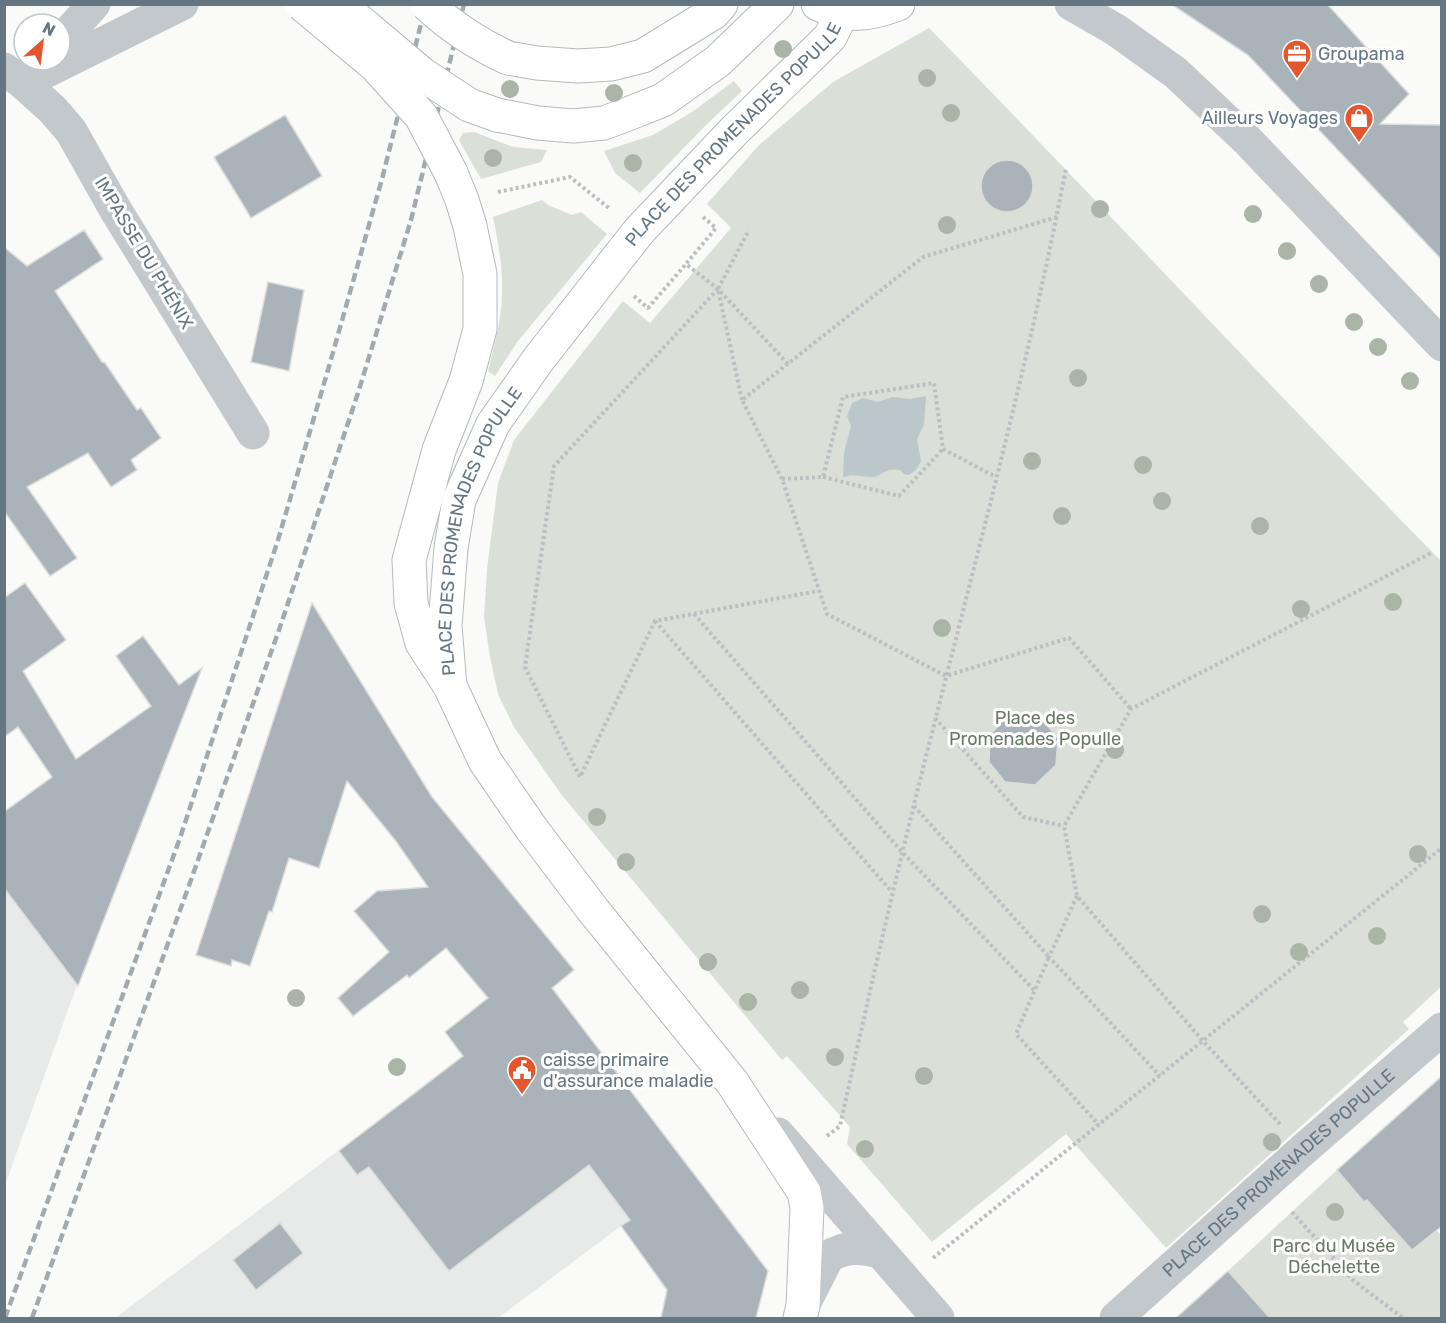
<svg xmlns="http://www.w3.org/2000/svg" width="1446" height="1323" font-family="Rubik,sans-serif">
<rect width="100%" height="100%" fill="#fafaf8"/>
<!-- built -->
<g fill="#e8e9e9">
<path d="M5,888L77,985L5,1185Z"/>
<path d="M478,1046L693,1172L498,1318H115Z"/>
</g>
<!-- green -->
<g fill="#dadfd7">
<path d="M929,28C1101,204 1268,385 1441,561V987L1403,1022L1409,1029L1166,1248L1066,1134L932,1242L847,1144L850,1127L787,1056L782,1060L561,794L514,727L498,694L490,657L484,617L487,569L498,483L514,440L623,301L650,323L731,228L707,204L759,145L833,82Z"/>
<path d="M734,81L742,91L704,127L640,193L615,173L604,151L653,135L692,112Z"/>
<path d="M474,132L513,147L547,150L541,162L481,179L459,140L463,133Z"/>
<path d="M542,200L550,206L572,215L581,212L607,234L518,341L495,376L488,371C494,346 502,319 502,292C503,267 498,242 493,217Z"/>
<path d="M1337,1170L1364,1202L1367,1200L1412,1250L1436,1230L1441,1235V1318H1270L1228,1271Z"/>
</g>
<!-- water -->
<path fill="#bbc7cb" d="M926,396L924,425L917,439L921,461L916,470L909,475L904,474L900,470C882,468 884,476 872,477C861,477 854,473 843,477L844,453L851,426L847,416L852,403L863,398L878,402L892,397L910,399Z"/>
<!-- building -->
<g fill="#aab3b9" stroke="#dcdcda" stroke-width="1.5">
<path d="M1171,4H1327L1409,94L1380,124L1442,125V260L1248,55Z"/>
<path d="M285,115L322,176L251,218L214,157Z"/>
<circle cx="1007" cy="186" r="26"/>
<path d="M84,230L103,259L55,291L102,362L105,363L137,410L141,408L161,438L131,460L137,470L111,487L88,453L27,487L77,558L50,576L4,511V247L27,266Z"/>
<path d="M268,282L304,290L289,371L251,362Z"/>
<path d="M25,583L66,640L23,671L76,759L151,706L116,656L143,636L179,685L202,668L78,986L4,888V812L52,777L18,727L4,737V598Z"/>
<path d="M312,603L432,797L574,970L552,988L768,1271L756,1318H661L667,1290L621,1226L630,1220L589,1165L449,1271L369,1167L357,1175L339,1151L463,1056L445,1032L488,998L446,948L409,978L407,975L353,1016L338,998L389,952L354,911L377,891L428,887L395,840L347,781L319,868L289,858L272,912L269,911L250,966L232,960L231,966L196,955Z"/>
<path d="M1009,714L1039,716L1058,738L1056,765L1035,785L1005,782L989,762L990,735Z"/>
<path d="M1442,1076V1226L1412,1250L1367,1200L1364,1202L1337,1170Z"/>
<path d="M280,1223L303,1253L256,1290L233,1260Z"/>
<path d="M1228,1271L1270,1318H1176Z"/>
</g>
<g fill="none" stroke-linecap="round" stroke-linejoin="round">
<!-- secondary casing -->
<g stroke="#b3babf" stroke-width="35">
<g id="secondary">
<path d="M818,4C847,18 869,15 898,4"/>
<path d="M508,58L537,63L578,66L611,64L643,56L713,13L721,4"/>
<path d="M497,115L538,123L573,126L604,123L625,115L663,100L718,61L777,4"/>
<path d="M448,683L422,643L411,603L409,560L439,450L466,381L480,329V274L470,226L462,200L451,173"/>
<path id="s2" d="M800,1318L803,1306L807,1208L804,1192L732,1082L593,910L531,828L485,761L450,686L445,626L451,548L459,500L493,424L538,360L639,231L733,132L830,37L842,13"/>
</g>
</g>
<!-- path -->
<g stroke="#bbbfc2" stroke-width="4" stroke-dasharray="3 3" stroke-linecap="butt">
<path d="M498,192L570,177L610,209"/>
<path d="M703,217L716,228L686,264L718,289L788,364"/>
<path d="M1057,217L923,257L742,400L782,479L827,614L946,676L1069,638L1131,709"/>
<path d="M718,289L554,466L525,667L580,777L655,621L818,591"/>
<path d="M634,296L648,308L686,264"/>
<path d="M742,400L718,289L749,230"/>
<path d="M823,477L899,496L943,449"/>
<path d="M782,479L823,477L843,397L934,383L943,449L996,477"/>
<path d="M694,614L902,852L1034,990"/>
<path d="M655,621L891,891"/>
<path d="M935,718L1023,817L1064,826"/>
<path d="M914,806L1049,957L1016,1034L1099,1125"/>
<path d="M1077,896L1049,957L1160,1076"/>
<path d="M1280,1124L1203,1041L1077,896L1064,826L1131,709L1433,552"/>
<path d="M827,1136L840,1126C870,989 901,853 936,717C982,535 1031,352 1066,168"/>
<path d="M1292,1212L1354,1281L1403,1318"/>
<path d="M933,1258L1442,848"/>
</g>
<!-- minor -->
<g stroke="#c3c8cc" stroke-width="33">
<path d="M60,42L94,4"/>
<path d="M4,69L23,83L53,110L71,131L115,209L253,433"/>
<path d="M23,83L182,4"/>
<path id="s1" d="M1116,1318L1304,1149L1442,1029"/>
</g>
<!-- tertiary -->
<g stroke="#c3c8cc" stroke-width="33">
<path d="M1071,4L1116,30L1176,73L1247,140L1442,345"/>
<path d="M778,1134L938,1318"/>
<path d="M803,1306L828,1257C845,1246 861,1247 880,1252"/>
</g>
<!-- secondary -->
<use href="#secondary" stroke="#fff" stroke-width="33"/>
<!-- rail -->
<g stroke="#a2aab0" stroke-width="4.5" stroke-dasharray="9 4.5" stroke-linecap="butt">
<path d="M5,1318L180,838L278,540L328,370L382,179L426,4"/>
<path d="M32,1318L191,880L280,627L358,393L411,220L464,4"/>
</g>
<!-- secondary-bridge casing -->
<g stroke="#b3babf" stroke-width="35" stroke-linecap="butt">
<g id="secondary-bridge">
<path d="M302,4L375,65L421,116L451,173"/>
<path d="M339,4L422,74L469,105L497,115"/>
<path d="M427,4C451,27 478,44 508,58"/>
</g>
</g>
<!-- secondary-bridge -->
<use href="#secondary-bridge" stroke="#fff" stroke-width="33"/>
</g>
<!-- trees -->
<g fill="#aab4a7">
<circle cx="783" cy="49" r="9"/>
<circle cx="927" cy="78" r="9"/>
<circle cx="510" cy="89" r="9"/>
<circle cx="614" cy="93" r="9"/>
<circle cx="951" cy="113" r="9"/>
<circle cx="493" cy="158" r="9"/>
<circle cx="633" cy="163" r="9"/>
<circle cx="1100" cy="209" r="9"/>
<circle cx="1253" cy="214" r="9"/>
<circle cx="947" cy="225" r="9"/>
<circle cx="1287" cy="251" r="9"/>
<circle cx="1319" cy="284" r="9"/>
<circle cx="1354" cy="322" r="9"/>
<circle cx="1378" cy="347" r="9"/>
<circle cx="1078" cy="378" r="9"/>
<circle cx="1410" cy="381" r="9"/>
<circle cx="1032" cy="461" r="9"/>
<circle cx="1143" cy="465" r="9"/>
<circle cx="1162" cy="501" r="9"/>
<circle cx="1062" cy="516" r="9"/>
<circle cx="1260" cy="526" r="9"/>
<circle cx="1393" cy="602" r="9"/>
<circle cx="1301" cy="609" r="9"/>
<circle cx="942" cy="628" r="9"/>
<circle cx="1115" cy="750" r="9"/>
<circle cx="597" cy="817" r="9"/>
<circle cx="1418" cy="854" r="9"/>
<circle cx="626" cy="862" r="9"/>
<circle cx="1262" cy="914" r="9"/>
<circle cx="1377" cy="936" r="9"/>
<circle cx="1299" cy="952" r="9"/>
<circle cx="708" cy="962" r="9"/>
<circle cx="800" cy="990" r="9"/>
<circle cx="296" cy="998" r="9"/>
<circle cx="748" cy="1002" r="9"/>
<circle cx="835" cy="1057" r="9"/>
<circle cx="397" cy="1067" r="9"/>
<circle cx="924" cy="1076" r="9"/>
<circle cx="1272" cy="1142" r="9"/>
<circle cx="865" cy="1149" r="9"/>
<circle cx="1335" cy="1212" r="9"/>
</g>
<!-- icons -->
<defs>
<g id="office-pin" transform="scale(1.5)"><path d="M0 17L-7.5 6A9.5 9.5 0 1 1 7.5 6Z" fill="#e4572e" stroke="#fff"/><path d="M-6-3h4V-5.5h4V-3h4V5H-6ZM-1-4.5V-3h2v-1.5ZM-6 0V1H6V0Z" fill="#fff"/></g>
<g id="shop-pin" transform="scale(1.5)"><path d="M0 17L-7.5 6A9.5 9.5 0 1 1 7.5 6Z" fill="#e4572e" stroke="#fff"/><path d="M-5-2.5h2.3a2.7 3.5 0 0 1 5.4 0H5L5.5 6h-11ZM-1.5-2.5h3a1.5 2.3 0 0 0-3 0Z" fill="#fff"/></g>
<g id="civic-pin" transform="scale(1.5)"><path d="M0 17L-7.5 6A9.5 9.5 0 1 1 7.5 6Z" fill="#e4572e" stroke="#fff"/><path d="M-.6-6.5H3V-4.5H.6V-3L4-1V1h2V6H-6V1h2V-1L-.6-3ZM-1.2 2.5V6h2.4V2.5Z" fill="#fff"/></g>
</defs>
<g fill-rule="evenodd">
<use href="#office-pin" x="1297" y="54"/>
<use href="#shop-pin" x="1359" y="118"/>
<use href="#civic-pin" x="522" y="1070"/>
</g>
<g text-anchor="middle" stroke-width="6" stroke-linejoin="round" paint-order="stroke">
<!-- poi labels -->
<g font-size="18" fill="#657683" stroke="#fff" text-anchor="start">
<text x="1318" y="60">Groupama</text>
<text x="1338" y="124" text-anchor="end">Ailleurs Voyages</text>
<text x="543" y="1066">caisse primaire<tspan x="543" dy="21">d'assurance maladie</tspan></text>
</g>
<!-- street labels -->
<g font-size="18" fill="#657683" stroke="#fff">
<text dy="6" stroke="none"><textPath href="#s2" startOffset="1394">PLACE DES PROMENADES POPULLE</textPath></text>
<text transform="translate(144 253) rotate(59)" y="6">IMPASSE DU PHÉNIX</text>
<text dy="6" stroke="none"><textPath href="#s2" startOffset="908">PLACE DES PROMENADES POPULLE</textPath></text>
<text dy="6" stroke="none"><textPath href="#s1" startOffset="218">PLACE DES PROMENADES POPULLE</textPath></text>
</g>
<!-- park labels -->
<g font-size="18" fill="#687a64" stroke="#fff">
<text x="1035" y="724">Place des<tspan x="1035" dy="21">Promenades Populle</tspan></text>
<text x="1334" y="1252">Parc du Musée<tspan x="1334" dy="21">Déchelette</tspan></text>
</g>
</g>
<!-- border -->
<rect width="1446" height="1323" fill="none" stroke="#657683" stroke-width="12"/>
<!-- north arrow -->
<g transform="translate(42 42) rotate(28)"><circle r="28" fill="#ffffff" stroke="#c1c8cd" stroke-width="1.5"/>
<path d="M0-4.5L10 22L0 15L-10 22Z" fill="#e4572e"/>
<text y="-9" font-size="16" font-weight="bold" text-anchor="middle" fill="#657683">N</text>
</g>
</svg>
